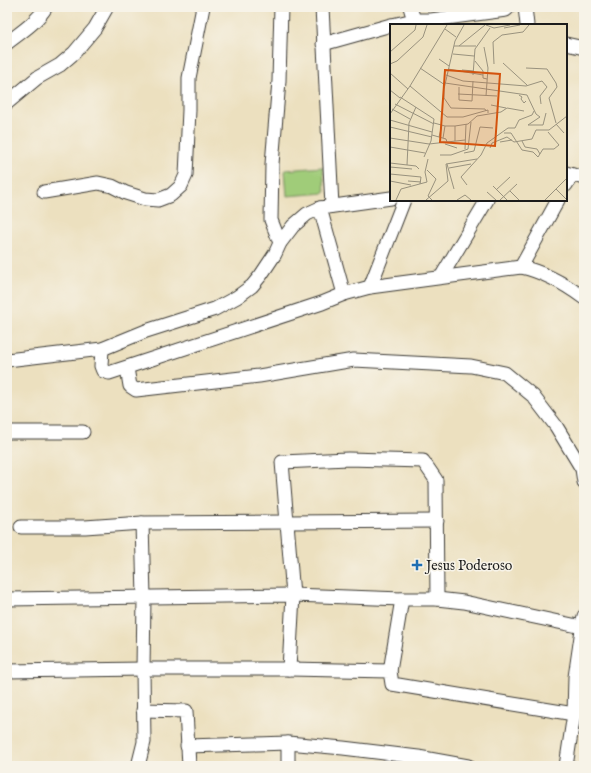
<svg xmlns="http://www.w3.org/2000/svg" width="591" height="773" font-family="'IM FELL English',serif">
<rect width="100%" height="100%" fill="#f7f3e8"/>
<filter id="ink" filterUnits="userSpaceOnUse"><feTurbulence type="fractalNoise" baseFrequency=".025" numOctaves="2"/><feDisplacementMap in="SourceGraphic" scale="8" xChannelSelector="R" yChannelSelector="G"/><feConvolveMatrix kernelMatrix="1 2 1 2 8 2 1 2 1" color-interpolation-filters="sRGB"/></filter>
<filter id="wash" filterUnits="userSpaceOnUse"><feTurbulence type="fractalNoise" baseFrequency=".012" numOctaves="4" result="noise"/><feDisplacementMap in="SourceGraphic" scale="16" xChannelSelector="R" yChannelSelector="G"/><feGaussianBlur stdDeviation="0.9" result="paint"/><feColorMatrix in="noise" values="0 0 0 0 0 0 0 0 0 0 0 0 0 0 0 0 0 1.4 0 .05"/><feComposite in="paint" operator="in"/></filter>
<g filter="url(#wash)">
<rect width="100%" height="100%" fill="#ece0bf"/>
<!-- green -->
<path fill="#a0cc79" stroke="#5e744a" d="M323,167L325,193L287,196L285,170Z"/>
</g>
<g filter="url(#ink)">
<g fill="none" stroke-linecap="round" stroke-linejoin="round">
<!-- street casing -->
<g stroke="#3b3934" stroke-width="15">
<g id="street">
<path d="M322,7L332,206"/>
<path d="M410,7L414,20"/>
<path d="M525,7L527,25"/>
<path d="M392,25L414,20H431L506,10L509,7"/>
<path d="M7,43C21,32 36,23 46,7"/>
<path d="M323,44L391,25"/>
<path d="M566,44L584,48"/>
<path d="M7,103L37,78L60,65L74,53L95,28L107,7"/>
<path d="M566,173L584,178"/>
<path d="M566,185L572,175"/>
<path d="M44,192L98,183L112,186L126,193L145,199L158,200L171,195L181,186L186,175L189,110V78L203,7"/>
<path d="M320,208L344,294"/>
<path d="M280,243L271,220L272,164L279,81L281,7"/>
<path d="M521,267L558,200"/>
<path d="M441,277L487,200"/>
<path d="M370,287L404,200"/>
<path d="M102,349L101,366L103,371L109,373L322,303L344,294L370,287L521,267C544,272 565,284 584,298"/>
<path d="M7,360L102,349L146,331L215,309L237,297L252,286L261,275L275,254L280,243L293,226L307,214L320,208L391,198"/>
<path d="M127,368L130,386L136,390L259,376L354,360L471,366L505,373L533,396L556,426L582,469L584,482"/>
<path d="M7,432H83"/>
<path d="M21,527H85L142,523L437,521"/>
<path d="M7,599L293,595L402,599H437L464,602L582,627"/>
<path d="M289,669L293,595L282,462L348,459L423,461L436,480L437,599"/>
<path d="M7,671L143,669H289L390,671L392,684L574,714"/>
<path d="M390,671L402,599"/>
<path d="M143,710L186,711L189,766"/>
<path d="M187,746L288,743L343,748L418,757L468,766"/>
<path d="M138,766L144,742L143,669L144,597L142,523"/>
<path d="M288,766V743"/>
<path d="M566,766L574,714L575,677L584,616"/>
</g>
</g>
<!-- street -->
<use href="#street" stroke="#fff" stroke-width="13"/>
</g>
</g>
<!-- markers -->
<path fill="#1f6fb2" stroke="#f7f3e8" stroke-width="1.5" d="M415 559h4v4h4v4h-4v4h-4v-4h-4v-4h4z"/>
<g text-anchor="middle" stroke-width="3" stroke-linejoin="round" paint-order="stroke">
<!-- poi labels -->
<g font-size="14" fill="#1c1c1c" stroke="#f7f3e8" text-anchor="start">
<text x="426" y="570">Jesus Poderoso</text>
</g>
</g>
<!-- overview -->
<g transform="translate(390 24)">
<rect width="177" height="177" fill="#ece0bf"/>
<path fill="none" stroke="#99927e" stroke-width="1" d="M74,1L65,17L54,65V74L61,84L95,85L96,87M96,1L104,4L120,1M114,4L130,1M55,5L66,13M64,22H86M69,22L95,1M94,23L98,44L96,72M0,28L25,6L26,1M63,30L84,32M49,35L59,42M85,37L93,47V54L97,55M113,39L137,61M0,40L7,37L33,13L37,1M104,40L103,18L112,11L133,8L139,1M30,44L55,61M136,44L157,45L166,59L167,63L159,74L166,99M58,45L93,51M72,46L84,47M0,49L18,65M56,51L73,57L136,62L152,57L157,63L150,72L151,80M83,51L85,25L100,4M55,59L137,71L146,90L150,93L138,101H153L156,89M20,62L57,93H73L98,86V89M69,63V76L82,77L83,57M0,66L10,74M68,70L107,72M129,71L132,73L131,75L134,79L136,77M10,73L44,95L41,117L34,133M5,80L44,100M101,81L116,84M2,85L20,95M0,90L20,62L57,1M0,96L42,108M44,99L55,102H65L78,100L87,92L111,88L117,84L134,87M166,100L174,109M0,103L42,113M114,109H121L132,126L143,128L148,133L153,125H164L169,121L158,108M42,111L56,115L57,118M49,113L52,101M0,114L39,120L75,116M53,114L55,102M65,117V102M132,117L135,123L147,125L150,130M110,118L122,116M55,120L67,124M0,123L35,129M100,124L102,119L117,113L124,118L142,115L146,106H159L177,92M75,125L76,100M74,129L84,127L90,103L103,104M50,131H61L78,125L81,98M0,139L26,142L29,145M57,140L64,165M17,141L19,99L26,83M0,143L22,145M59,144L81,140M37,146L46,155L38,172L42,176M0,150L31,153L30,160M0,157L21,161M18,157L31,158M77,161L71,153L91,131L97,119L118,104H125L129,96L142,91L144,87M103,162L117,176M166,165L177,176M106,166L120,153M120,167L129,176M97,168L106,176M6,176L11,165L37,158L35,148L38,135M36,176L58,157L56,140L87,135M67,176L75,171L81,176M110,176L127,160M155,176L177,154"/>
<path fill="#d4530e" fill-opacity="0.15" stroke="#d4530e" stroke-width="2" d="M55,46L110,50L105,122L50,118Z"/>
<rect width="177" height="177" fill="none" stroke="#1c1c1c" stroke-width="2"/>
</g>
<!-- margin -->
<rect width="591" height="773" fill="none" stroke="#f7f3e8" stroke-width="24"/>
</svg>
